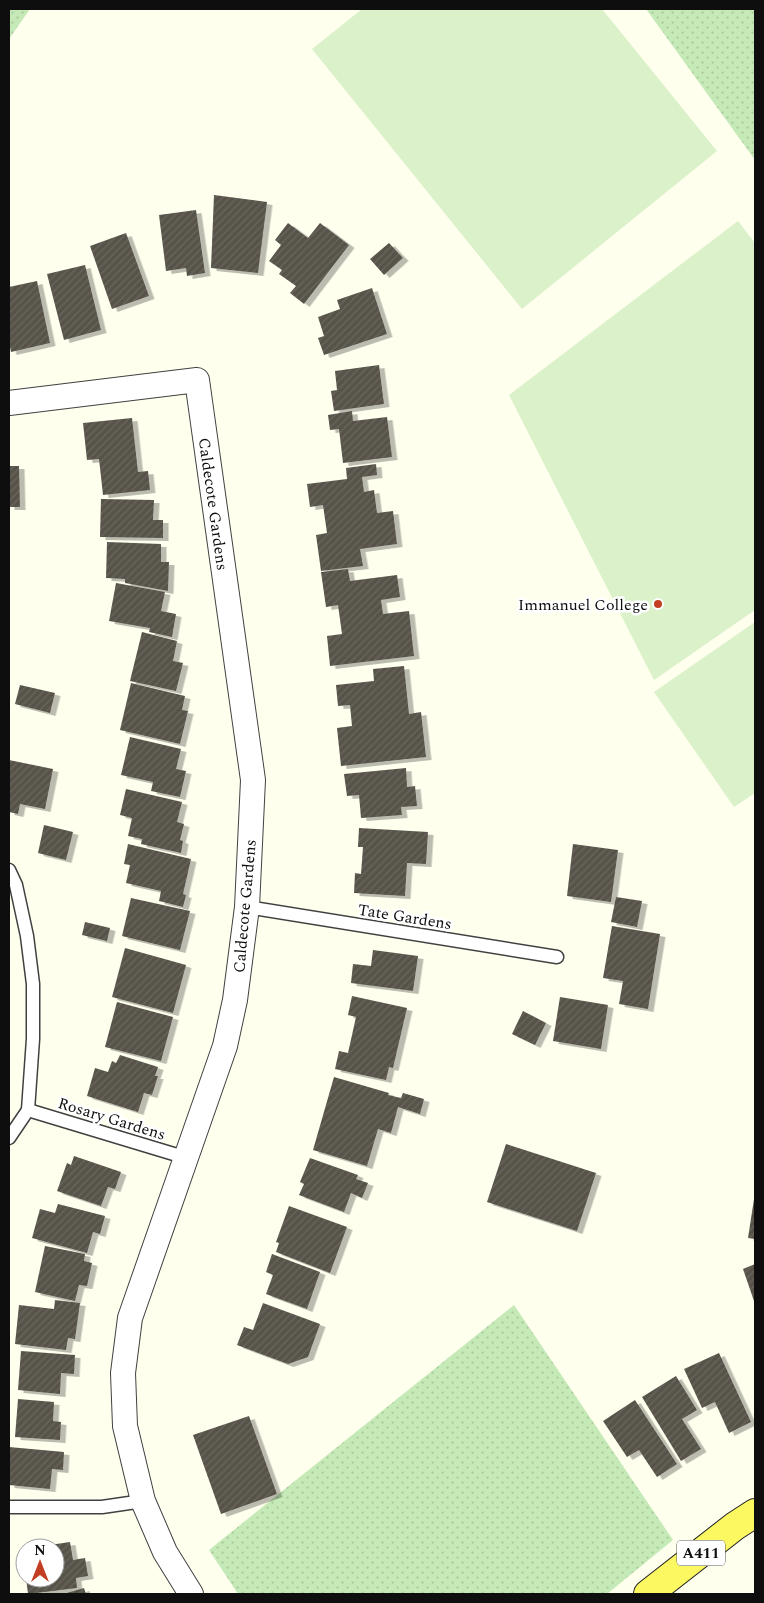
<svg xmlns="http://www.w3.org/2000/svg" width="764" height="1603" font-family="Spectral,serif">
<defs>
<pattern id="grass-dots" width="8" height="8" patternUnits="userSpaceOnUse" patternTransform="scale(1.25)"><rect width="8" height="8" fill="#c6eab7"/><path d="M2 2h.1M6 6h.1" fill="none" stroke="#a9c89c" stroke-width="1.8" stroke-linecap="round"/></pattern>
<pattern id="building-hatch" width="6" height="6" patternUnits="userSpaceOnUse" patternTransform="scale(1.25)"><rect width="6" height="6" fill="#57524a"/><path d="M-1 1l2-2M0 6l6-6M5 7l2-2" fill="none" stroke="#6a6660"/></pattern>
<filter id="shadow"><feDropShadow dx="5.5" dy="3" stdDeviation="0" flood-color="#0004"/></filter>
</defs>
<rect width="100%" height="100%" fill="#ffe"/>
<!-- grass -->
<g fill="url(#grass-dots)">
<path d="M9,9H30L9,39Z"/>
<path d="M646,9H755V160Z"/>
<path d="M514,1305L673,1540L607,1594H238L209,1550Z"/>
</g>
<!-- pitch -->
<g fill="#daf1c9">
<path d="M362,9H602L717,151L522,309L312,49Z"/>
<path d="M738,221L755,243V610L654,680L509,395Z"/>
<path d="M755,622V793L734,807L654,692Z"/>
</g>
<!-- building -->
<g fill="url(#building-hatch)" filter="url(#shadow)">
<path d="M214,195L267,202L258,273L211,268Z"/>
<path d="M196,210L205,273L187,276L186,268L166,271L159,215Z"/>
<path d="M288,223L308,238L320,223L349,245L304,304L290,293L296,286L279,274L282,270L269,261L281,245L275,240Z"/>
<path d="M126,233L149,296L112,309L90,246Z"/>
<path d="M389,243L403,258L384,275L370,259Z"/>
<path d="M85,265L101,330L64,340L47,274Z"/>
<path d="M37,281L50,343L11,352L9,342V287Z"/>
<path d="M372,288L387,334L324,355L318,338L324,336L318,317L340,309L337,300Z"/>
<path d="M379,365L384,404L334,411L331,391L337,390L335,371Z"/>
<path d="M352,411L353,421L387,417L392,457L343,463L339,429L330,430L328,415Z"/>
<path d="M132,418L138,472L148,471L150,490L103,495L99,459L87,460L83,423Z"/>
<path d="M376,464L377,475L362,477L364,492L374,490L377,513L393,511L397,544L360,549L363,566L321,571L316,535L327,533L323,505L310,507L307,484L347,479L346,468Z"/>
<path d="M9,466H19L20,507H9Z"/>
<path d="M101,499L154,500L153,520H163V538L100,537Z"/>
<path d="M107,542L161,544V562H169L168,591L125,583V579L106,578Z"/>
<path d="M348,569L350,581L397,575L400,597L381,600L383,614L409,611L414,656L330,666L327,636L342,634L338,605L326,607L321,572Z"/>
<path d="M116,583L165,592L161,611L176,614L172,637L149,632L150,628L109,621Z"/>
<path d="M142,632L177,641L173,661L183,663L176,691L130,681Z"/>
<path d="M404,666L409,714L421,712L426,757L341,766L337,728L352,726L350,705L338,706L336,685L374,681L373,669Z"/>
<path d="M131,683L185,696L182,710L188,711L180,744L120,730Z"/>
<path d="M20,685L55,693L50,713L15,704Z"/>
<path d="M130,737L181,749L176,769L186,771L180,797L151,791L153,782L121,775Z"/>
<path d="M9,760L53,769L45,809L20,804L18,814L9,812Z"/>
<path d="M406,768L407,787L415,786L417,806L401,807L402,815L361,818L359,795L347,796L344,774Z"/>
<path d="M126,789L182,802L177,822L184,824L180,840L183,841L181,853L141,844L142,839L128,836L132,818L120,815Z"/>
<path d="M44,825L73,832L66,860L38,853Z"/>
<path d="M359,828L428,832L426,864L407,863L405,896L354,893L355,873L361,874L363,847H358Z"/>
<path d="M128,844L191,859L183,894L186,895L183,907L159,901L161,891L126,883L130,865L124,864Z"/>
<path d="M573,844L618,850L611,902L567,896Z"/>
<path d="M616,897L642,901L637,927L611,922Z"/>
<path d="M131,898L190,911L180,950L122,936Z"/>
<path d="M85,922L110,928L107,941L82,935Z"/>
<path d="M612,926L660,934L648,1009L619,1004L623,981L603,978Z"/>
<path d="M125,948L186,965L173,1013L112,997Z"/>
<path d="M373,950L418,956L413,991L351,983L353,964L371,966Z"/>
<path d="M352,996L407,1008L393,1068L389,1067L386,1080L335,1069L339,1051L348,1053L356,1017L348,1015Z"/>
<path d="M560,997L608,1005L601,1049L553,1041Z"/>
<path d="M117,1002L173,1017L161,1061L105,1047Z"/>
<path d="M523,1011L546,1023L535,1045L512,1034Z"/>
<path d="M120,1055L158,1067L155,1076H158L152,1095L144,1093L138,1112L87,1096L95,1068L108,1072L112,1061L116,1063Z"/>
<path d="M334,1077L389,1093L388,1095L401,1098L403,1093L424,1099L420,1114L398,1107L391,1133L378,1129L367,1166L313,1150Z"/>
<path d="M506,1144L596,1173L577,1231L487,1202Z"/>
<path d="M74,1156L121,1172L115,1189L108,1187L101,1206L57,1191L67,1163L71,1165Z"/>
<path d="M310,1158L358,1175L356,1179L368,1183L362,1198L351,1193L344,1212L299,1195L304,1184L300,1182Z"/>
<path d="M754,1199H755V1239L748,1238Z"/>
<path d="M58,1204L105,1216L100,1234L93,1232L87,1253L32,1238L40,1209L55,1213Z"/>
<path d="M289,1206L347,1227L330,1273L276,1252L279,1243L276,1242Z"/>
<path d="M45,1246L85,1254L84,1261L92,1263L87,1286L79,1285L75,1301L35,1292Z"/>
<path d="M272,1254L320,1272L307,1309L266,1294L273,1275L266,1272Z"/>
<path d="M755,1264V1304L743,1269Z"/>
<path d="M55,1300L80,1303L75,1339L68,1338L66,1350L15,1344L19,1305L54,1309Z"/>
<path d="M263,1303L320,1324L308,1357L288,1364L237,1345L244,1327L253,1330Z"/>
<path d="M21,1351L75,1355L74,1374L61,1373L60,1394L18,1390Z"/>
<path d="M719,1353L751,1422L729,1433L715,1402L702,1408L684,1369Z"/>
<path d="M676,1376L697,1410L682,1419L701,1449L681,1461L642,1397Z"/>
<path d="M18,1399L54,1402L53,1421L61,1422L60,1440L15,1437Z"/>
<path d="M635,1400L677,1464L657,1477L639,1450L627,1457L603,1421Z"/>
<path d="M249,1416L277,1494L221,1514L193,1435Z"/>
<path d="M9,1447L64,1452L63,1470L52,1469L50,1489L9,1485Z"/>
<path d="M70,1542L73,1560L85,1558L88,1576L76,1578L77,1588L28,1594L26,1578H55V1548L36,1547Z"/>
<path d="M84,1588L86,1594H63Z"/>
</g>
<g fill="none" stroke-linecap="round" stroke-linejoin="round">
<!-- lane casing -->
<g stroke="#414141" stroke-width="15">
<g id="lane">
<path d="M9,870L16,885L27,936L33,984V1039L28,1110L9,1138"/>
<path d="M247,907L557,957"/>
<path d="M28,1110L187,1158"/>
<path d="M9,1507H102L143,1501"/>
</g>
</g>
<!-- street casing -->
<g stroke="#414141" stroke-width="26">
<path id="street" d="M9,403L197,380L253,780L247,907L235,1000L225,1046L130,1318L123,1373L125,1426L143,1501L165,1552L191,1594"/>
</g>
<!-- primary casing -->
<g stroke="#1f1f1f" stroke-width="30">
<path id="primary" d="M648,1594L735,1526L755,1513"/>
</g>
<!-- lane -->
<use href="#lane" stroke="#fff" stroke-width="12"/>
<!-- street -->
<use href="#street" stroke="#fff" stroke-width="24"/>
<!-- primary -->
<use href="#primary" stroke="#fbf862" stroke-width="28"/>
</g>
<!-- markers -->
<circle fill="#c13e22" stroke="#fff" stroke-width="2" cx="658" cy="604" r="5"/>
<g text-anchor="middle" stroke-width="5" stroke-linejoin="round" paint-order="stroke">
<!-- shield labels -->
<rect fill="#fff" stroke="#565656" stroke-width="1" x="677" y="1540.5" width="48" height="25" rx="4"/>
<g font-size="15" font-weight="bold" fill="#0e0e0e">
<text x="701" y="1558">A411</text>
</g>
<!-- street labels -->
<g font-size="16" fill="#0e0e0e" stroke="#fff">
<text transform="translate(214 504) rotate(82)" y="6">Caldecote Gardens</text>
<text transform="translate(244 906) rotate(-85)" y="6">Caldecote Gardens</text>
<text transform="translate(405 916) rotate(9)" y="6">Tate Gardens</text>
<text transform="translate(112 1118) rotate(17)" y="6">Rosary Gardens</text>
</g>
<!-- poi labels -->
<g font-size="16" fill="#0e0e0e" stroke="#fff" text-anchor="end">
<text x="648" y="610">Immanuel College</text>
</g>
</g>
<!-- border -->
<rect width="764" height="1603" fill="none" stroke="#0e0e0e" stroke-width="20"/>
<!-- north arrow -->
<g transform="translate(40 1563)"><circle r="24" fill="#ffffff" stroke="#9f9f9f"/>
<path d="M0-4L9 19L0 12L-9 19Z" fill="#c13e22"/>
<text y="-8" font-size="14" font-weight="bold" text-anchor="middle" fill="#0e0e0e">N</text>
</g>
</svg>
